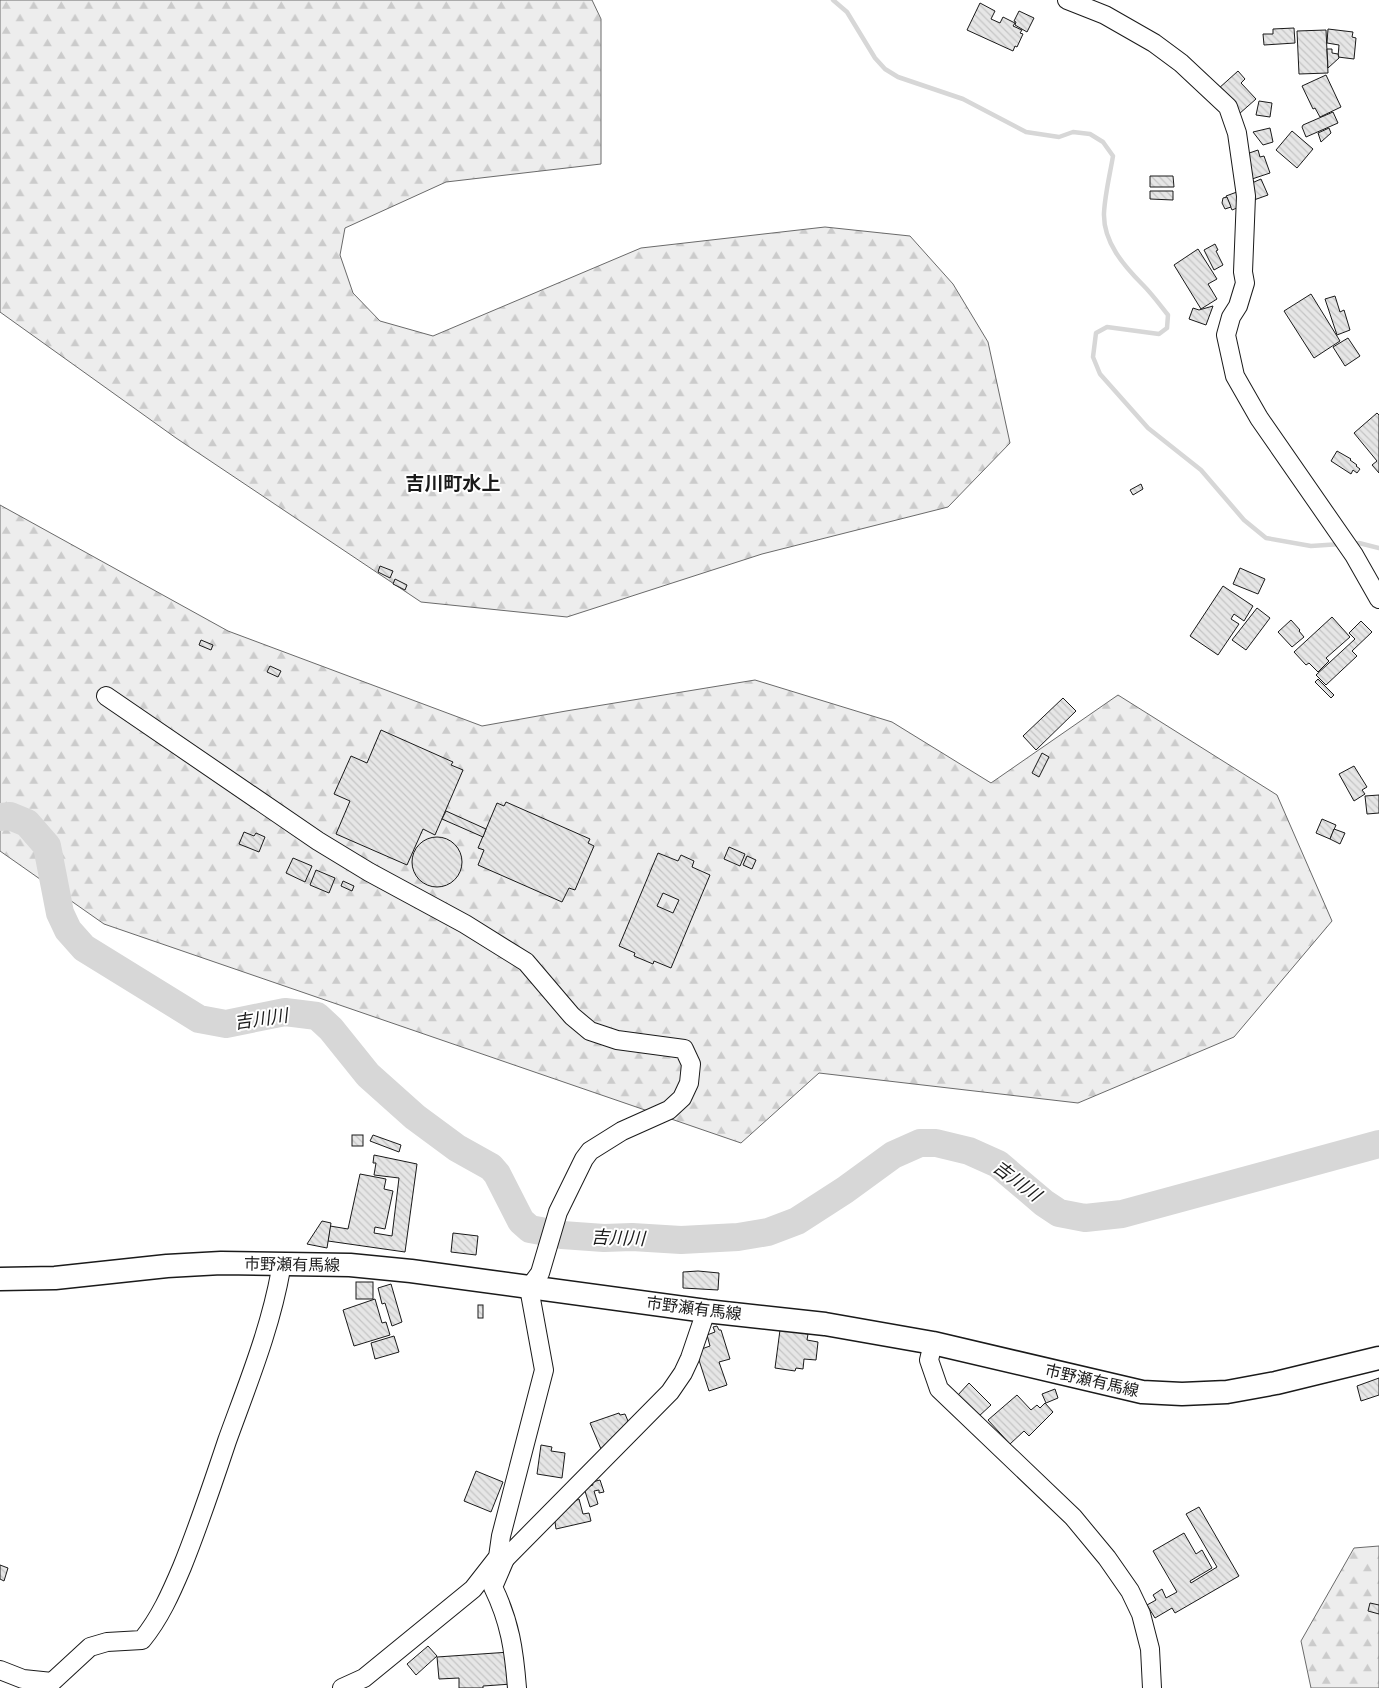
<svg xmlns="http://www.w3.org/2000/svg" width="1379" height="1688" font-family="'Noto Sans','Noto Sans JP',sans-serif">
<defs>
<pattern id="forest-firs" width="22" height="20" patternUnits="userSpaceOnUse" patternTransform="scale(1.25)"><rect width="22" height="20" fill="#ededed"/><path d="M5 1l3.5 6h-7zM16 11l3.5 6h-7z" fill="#cbcbcb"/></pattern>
<pattern id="building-back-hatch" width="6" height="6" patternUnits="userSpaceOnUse" patternTransform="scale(1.25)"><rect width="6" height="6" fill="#e6e6e6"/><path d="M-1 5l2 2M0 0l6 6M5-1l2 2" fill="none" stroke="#c5c5c5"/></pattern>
</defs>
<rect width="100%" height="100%" fill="#fff"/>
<!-- forest -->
<g fill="url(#forest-firs)" stroke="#6a6a6a">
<path d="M0,0H592L601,19V164L446,182L345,228L340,255L353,293L380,321L433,336L641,248L825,227L910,236L953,284L988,342L1010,443L948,507L762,554L567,617L421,602L176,438L0,312Z"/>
<path d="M0,505L228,631L482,726L566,711L755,680L892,722L991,783L1118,695L1277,795L1332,921L1234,1037L1078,1103L819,1073L741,1143L104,924L0,851Z"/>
<path d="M1379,1546V1688H1311L1301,1641L1354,1548Z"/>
</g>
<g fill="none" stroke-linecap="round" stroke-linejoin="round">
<!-- stream -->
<g stroke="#d7d7d7" stroke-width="4.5">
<path d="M833,0L847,12L875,58L885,69L898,77L963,99L1026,132L1059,137L1073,132L1090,134L1103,142L1113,156C1110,174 1105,194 1104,213C1103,242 1124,266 1143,285C1152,294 1160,305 1168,315L1167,328L1159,334L1107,327L1096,333L1093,357L1100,374L1148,428L1201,470L1244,520L1266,538L1311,546L1341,544"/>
<path d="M1351,544L1359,543L1379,548"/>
</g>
<!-- river -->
<path stroke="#d7d7d7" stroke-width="28" d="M0,817L10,816L27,823L47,846L60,913L68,930L84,948L199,1019L226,1024L285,1012L317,1016L331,1029L368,1075L415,1117L457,1148L491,1167L497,1174L521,1221L530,1229L562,1235L604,1238L632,1237L681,1240L738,1237L768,1232L797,1221L845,1190L893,1155L920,1143H936L969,1151L998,1164L1044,1203L1059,1213L1085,1218L1122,1214L1379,1144"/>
</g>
<!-- building -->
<g fill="url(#building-back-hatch)" stroke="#1a1a1a" fill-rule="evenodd">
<path d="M980,3L995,11L991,19L1000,23L1003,17L1015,23L1013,26L1022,30L1020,33L1023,34L1017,47L1015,46L1013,51L967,30Z"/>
<path d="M1019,11L1034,18L1027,32L1015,25L1016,22L1014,21Z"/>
<path d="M1294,28L1295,43L1264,45L1263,34H1273V29Z"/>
<path d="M1328,29L1353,32L1352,37L1356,38L1354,59L1338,57L1339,45L1327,43Z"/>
<path d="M1326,30L1328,73L1299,74L1297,31Z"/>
<path d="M1327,49H1332V53L1338,54L1339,58L1328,68Z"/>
<path d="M1238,71L1245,79L1241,83L1256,99L1239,114L1218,89Z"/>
<path d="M1326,75L1341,107L1320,117L1315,108L1313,109L1302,86Z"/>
<path d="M1259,101L1272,103L1270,117L1256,115Z"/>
<path d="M1333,112L1338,123L1306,137L1302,127L1303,125Z"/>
<path d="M1270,128L1273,142L1263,145L1253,132Z"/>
<path d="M1329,128L1331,133L1321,142L1318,133Z"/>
<path d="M1292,131L1313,149L1297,168L1276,150Z"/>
<path d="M1258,150L1260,157L1264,156L1270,173L1243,182L1235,158Z"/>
<path d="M1150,176H1173L1174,187H1150Z"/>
<path d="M1261,179L1268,195L1251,201L1245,186Z"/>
<path d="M1245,189L1249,203L1232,210L1226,196Z"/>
<path d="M1150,191H1173V200L1150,199Z"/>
<path d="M1227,197L1231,207L1225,209L1222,203L1223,198Z"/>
<path d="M1215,244L1218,250L1216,251L1223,265L1214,270L1204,250Z"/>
<path d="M1198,249L1217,279L1208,284L1217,299L1201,309L1174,265Z"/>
<path d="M1311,294L1340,341L1314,358L1284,311Z"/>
<path d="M1335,296L1340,312L1344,310L1350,330L1337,335L1325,299Z"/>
<path d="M1213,306L1206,325L1189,319L1193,308L1199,310Z"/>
<path d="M1348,338L1360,356L1345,366L1333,347Z"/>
<path d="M1377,413L1379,415V473L1372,465L1377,461L1354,433Z"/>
<path d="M1337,451L1351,459L1350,460L1357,465L1356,466L1360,469L1357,473L1353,470L1351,474L1331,461Z"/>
<path d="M1141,484L1143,489L1133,495L1130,490Z"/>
<path d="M380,566L393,571L390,578L378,572Z"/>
<path d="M1240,568L1265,579L1258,594L1233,584Z"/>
<path d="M395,579L407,585L405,590L393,584Z"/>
<path d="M1223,586L1253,606L1244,621L1234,614L1231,619L1239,624L1218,655L1190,636Z"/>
<path d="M1257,608L1270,618L1246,650L1232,640Z"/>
<path d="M1332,617L1350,637L1326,658L1329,661L1318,672L1309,663L1306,665L1294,652Z"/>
<path d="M1291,620L1300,630L1299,631L1304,637L1292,647L1278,632Z"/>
<path d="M1361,621L1372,632L1352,651L1357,656L1326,685L1316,675L1355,639L1349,633Z"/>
<path d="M201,640L213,645L211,650L199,645Z"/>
<path d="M270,666L281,671L278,677L267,672Z"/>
<path d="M1318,679L1334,695L1331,698L1315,682Z"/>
<path d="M1063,698L1076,711L1036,750L1023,736Z"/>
<path d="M381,730L453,762L451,765L463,770L435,835L423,829L407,865L336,834L350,801L334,794L351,756L367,763Z"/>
<path d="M1042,753L1049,757L1039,777L1032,773Z"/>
<path d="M1354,766L1367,787L1362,790L1365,794L1354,801L1339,774Z"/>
<path d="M1379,795V813L1367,814L1365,796Z"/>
<path d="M506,802L590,839L588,843L594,846L575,890L569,888L562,902L478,865L484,850L478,848L497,803L504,806Z"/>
<path d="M446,811L486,829L483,837L442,819Z"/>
<path d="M1322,819L1336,825L1330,839L1316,833Z"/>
<path d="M1334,829L1345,833L1340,844L1330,839Z"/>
<path d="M244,832L254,836L256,833L265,837L259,852L239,844Z"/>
<circle cx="437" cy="862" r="25"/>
<path d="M729,847L745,854L740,866L724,859Z"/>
<path d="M658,853L678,861L681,855L694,861L692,867L710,875L671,968L654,961L653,964L634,956L635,953L619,946ZM663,893L679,900L673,913L657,906Z"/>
<path d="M747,856L756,860L752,869L743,865Z"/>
<path d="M293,858L312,866L305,882L286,873Z"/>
<path d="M316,870L335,878L329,893L310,885Z"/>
<path d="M343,881L354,886L352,891L341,886Z"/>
<rect x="352" y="1135" width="11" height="11"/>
<path d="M373,1135L401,1145L399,1152L370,1141Z"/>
<path d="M374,1155L417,1164L405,1252L328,1241L330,1226L348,1229L360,1174L386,1179L384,1189L393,1191L385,1229L375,1227L374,1233L392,1236L399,1178L374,1175L376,1163H373Z"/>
<path d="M322,1221L331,1223L327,1248L307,1244Z"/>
<path d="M453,1233L478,1236L476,1255L451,1252Z"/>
<path d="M698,1271L719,1273L718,1290L683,1288V1272Z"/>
<rect x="356" y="1282" width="17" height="17"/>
<path d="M391,1284L402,1322L392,1326L385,1303L382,1304L378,1288Z"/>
<path d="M375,1299L382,1323L386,1322L390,1335L354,1346L343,1310Z"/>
<rect x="478" y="1305" width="5" height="13"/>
<path d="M717,1326L719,1330H721L730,1359L719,1362L727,1385L709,1391L696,1351L710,1346L707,1335L715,1332L713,1327Z"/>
<path d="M780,1330L808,1334L807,1340L818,1342L816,1360L804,1359L803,1369L796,1368L795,1371L775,1368Z"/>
<path d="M394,1336L399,1352L375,1359L371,1343Z"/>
<path d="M1379,1378V1395L1361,1401L1357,1386Z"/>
<path d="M969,1383L991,1405L978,1417L957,1396Z"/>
<path d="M1055,1389L1058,1398L1046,1403L1042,1394Z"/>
<path d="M1017,1395L1031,1410L1037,1405L1040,1408L1045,1403L1053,1412L1029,1436L1024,1431L1010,1444L988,1420Z"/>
<path d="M619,1413L620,1415L625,1414L636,1440L621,1446L606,1461L590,1423Z"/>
<path d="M541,1445L552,1447L551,1451L565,1453L562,1478L537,1474Z"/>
<path d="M476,1471L503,1482L491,1512L464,1501Z"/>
<path d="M600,1480L604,1492L599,1493V1490L594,1491L598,1504L590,1507L584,1488L593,1485L592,1482Z"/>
<path d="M579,1499L583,1514L589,1513L591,1521L556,1529L554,1515L565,1505Z"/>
<path d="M1199,1507L1239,1576L1175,1613L1172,1608L1155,1618L1147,1605L1156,1600L1153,1595L1162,1589L1166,1598L1177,1592L1153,1551L1184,1533L1196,1554L1202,1550L1212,1568L1190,1581L1191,1583L1217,1567L1186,1514Z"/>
<path d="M0,1565L8,1568L4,1581L0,1579Z"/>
<path d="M1370,1603L1379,1605V1614L1368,1611Z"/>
<path d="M428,1646L437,1656L416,1675L407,1664Z"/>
<path d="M510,1652L512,1684L483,1686V1688H459V1678L439,1679L437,1657Z"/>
</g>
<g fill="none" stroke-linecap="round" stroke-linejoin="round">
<!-- minor casing -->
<g stroke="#1a1a1a" stroke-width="20">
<g id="minor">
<path d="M1067,0L1105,15L1154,43L1181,63L1228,107L1237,133L1246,196L1243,272L1245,283L1238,306L1231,317L1226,335L1235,376L1259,418L1354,555L1379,599"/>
<path d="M106,696L318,841L369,872L465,924L526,962L572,1016L590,1031L617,1040L684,1049L691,1064L689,1083L682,1098L669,1110L622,1131L590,1151L584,1159L558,1212L540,1273L529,1288L544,1370L501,1536L498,1557L473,1589L364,1678L342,1688"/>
<path d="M933,1343L929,1360L939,1389L1073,1517L1107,1558L1130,1591L1141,1614L1150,1649L1152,1688"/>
<path d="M498,1557L505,1559L670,1392L683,1373L690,1358L706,1311"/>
<path d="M505,1559L493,1587C510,1622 514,1650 517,1688"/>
<path d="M0,1670L23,1679L52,1682L90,1647L107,1642L142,1640C160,1618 171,1593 182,1567C199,1525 213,1483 227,1441C248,1383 272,1325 282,1263"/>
</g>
</g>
<!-- major casing -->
<g stroke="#1a1a1a" stroke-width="25">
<path id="major" d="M0,1279L55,1278L167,1266L221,1263L350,1265L411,1271L706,1311L825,1324L933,1343L1142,1392L1182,1394L1227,1392L1276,1383L1379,1358"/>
</g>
<!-- minor -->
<use href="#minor" stroke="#fff" stroke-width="18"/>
<!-- major -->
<use href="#major" stroke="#fff" stroke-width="22"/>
</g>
<g text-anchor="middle" stroke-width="4" stroke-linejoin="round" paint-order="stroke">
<!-- street labels -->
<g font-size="16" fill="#1a1a1a" stroke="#fff">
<text transform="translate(292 1264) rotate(1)" y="6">市野瀬有馬線</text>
<text transform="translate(694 1308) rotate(7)" y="6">市野瀬有馬線</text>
<text transform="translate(1092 1380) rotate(13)" y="6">市野瀬有馬線</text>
</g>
<!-- water labels -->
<g font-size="18" font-style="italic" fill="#1a1a1a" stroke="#fff">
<text transform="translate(261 1019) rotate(-8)" y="6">吉川川</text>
<text transform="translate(1017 1181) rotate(37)" y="6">吉川川</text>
<text transform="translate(618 1238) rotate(2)" y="6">吉川川</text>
</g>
<!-- quarter labels -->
<g font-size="19" font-weight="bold" fill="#1a1a1a" stroke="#fff">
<text x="453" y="490">吉川町水上</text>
</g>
</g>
</svg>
